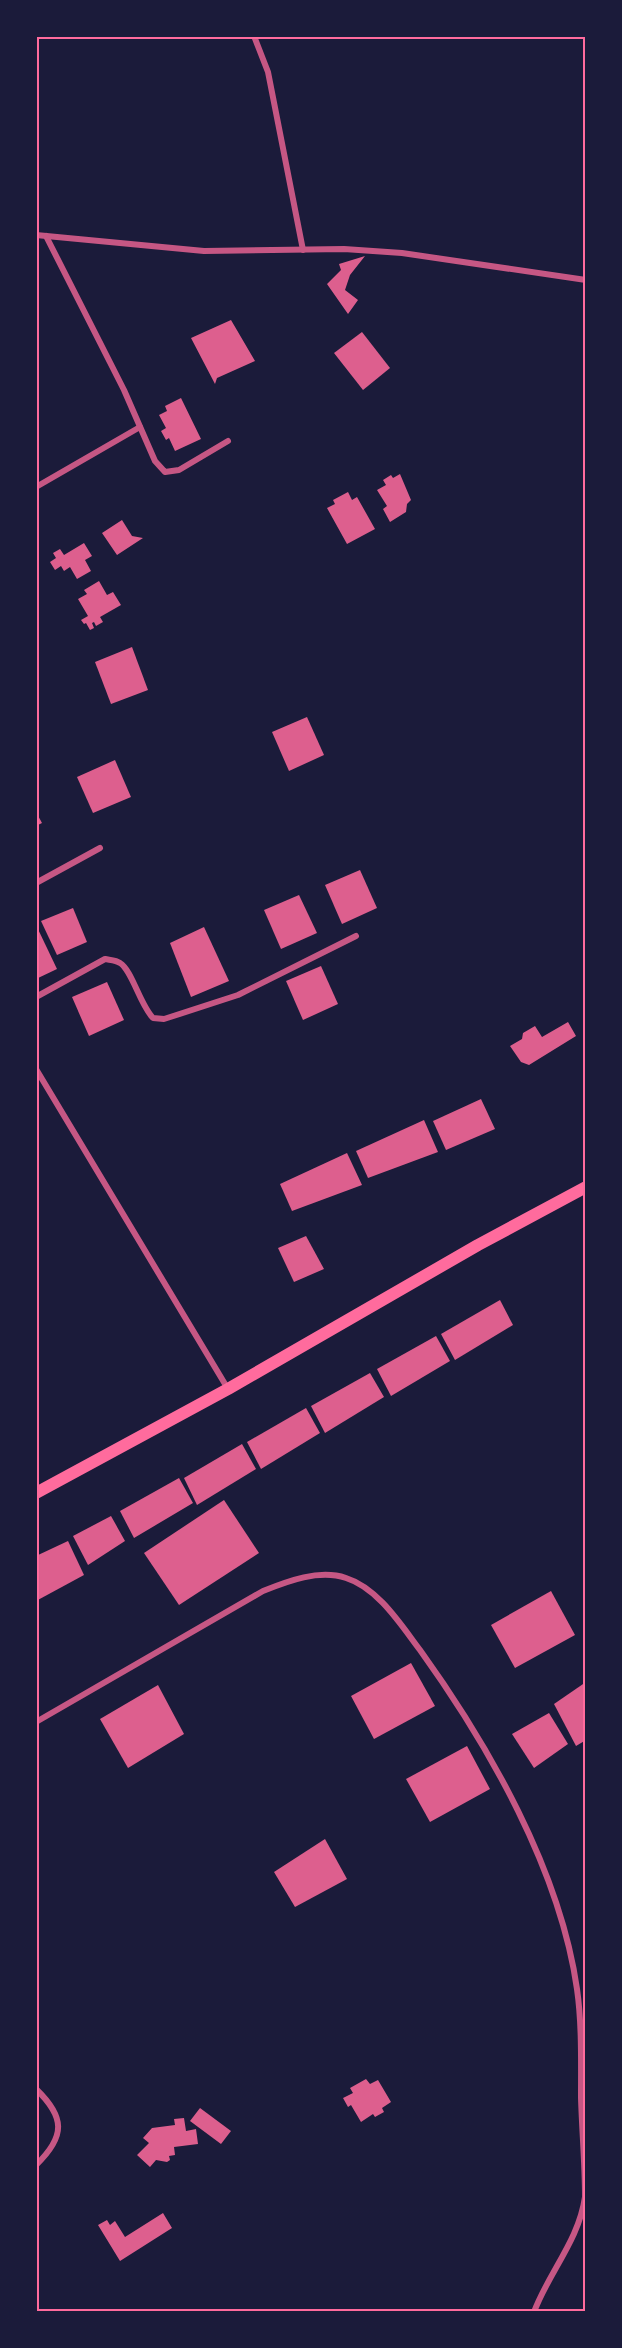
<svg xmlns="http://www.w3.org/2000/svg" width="622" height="2348" font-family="'Fira Sans Condensed',sans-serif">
<rect width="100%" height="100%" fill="#1b1b3a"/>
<!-- building -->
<g fill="#dd5f8e">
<path d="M365,256L350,275L345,290L358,300L348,314L327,284L341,270L339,264Z"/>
<path d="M231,320L255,361L217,378L215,384L191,338Z"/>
<path d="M362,332L390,368L363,390L334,353Z"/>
<path d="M181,398L201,439L175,451L169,438L166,440L161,431L166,428L159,415L167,411L165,406Z"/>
<path d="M400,474L411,500L407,504L406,512L390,522L383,509L387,506L377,490L386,485L383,480L391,475L393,478Z"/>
<path d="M348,492L352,500L357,497L375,529L347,544L327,508L335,504L333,500Z"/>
<path d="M122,520L132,536L143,538L117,555L102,533Z"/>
<path d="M84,543L92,556L85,560L91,571L77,579L70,567L64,571L61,566L55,570L50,562L56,558L53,553L60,549L64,555Z"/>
<path d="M99,581L107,595L113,592L121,605L100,617L103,622L96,626L94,622L92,623L94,628L90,630L86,623L84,624L81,620L88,616L78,599L87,594L84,590Z"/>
<path d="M132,647L148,690L111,704L95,662Z"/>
<path d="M307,717L324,755L289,771L272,732Z"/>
<path d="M115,760L131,797L93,813L77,777Z"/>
<path d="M36,812L42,823L36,826Z"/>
<path d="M360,870L377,908L342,924L325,885Z"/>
<path d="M299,895L317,933L281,949L264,910Z"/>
<path d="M73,908L87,942L57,955L41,921Z"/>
<path d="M36,925L57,969L36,979Z"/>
<path d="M204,927L229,981L191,997L170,943Z"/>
<path d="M321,966L338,1004L303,1020L286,981Z"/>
<path d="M107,982L124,1020L89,1036L72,997Z"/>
<path d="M568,1022L576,1036L529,1065L521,1062L510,1046L522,1039L523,1033L535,1026L542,1037Z"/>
<path d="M481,1099L495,1129L446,1150L433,1121Z"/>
<path d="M424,1120L438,1152L368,1178L356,1151Z"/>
<path d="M347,1153L362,1185L292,1211L280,1184Z"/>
<path d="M306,1236L324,1269L294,1282L278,1248Z"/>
<path d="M500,1300L513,1325L455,1360L441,1334Z"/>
<path d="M436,1336L450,1361L391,1396L377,1369Z"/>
<path d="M370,1373L384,1397L325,1433L311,1406Z"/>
<path d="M306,1408L320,1433L261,1469L247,1442Z"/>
<path d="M242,1444L256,1469L197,1505L184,1478Z"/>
<path d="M179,1478L193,1503L134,1538L120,1511Z"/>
<path d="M224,1500L259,1553L179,1605L144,1553Z"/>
<path d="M111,1516L125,1541L88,1565L73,1536Z"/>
<path d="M68,1541L84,1575L36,1601V1556Z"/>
<path d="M551,1591L575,1635L515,1668L491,1625Z"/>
<path d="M411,1663L435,1706L374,1739L351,1696Z"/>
<path d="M586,1682V1740L576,1746L554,1704Z"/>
<path d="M158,1685L184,1734L128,1768L100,1719Z"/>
<path d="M549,1713L568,1744L534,1768L512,1734Z"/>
<path d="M467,1746L490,1789L430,1822L406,1779Z"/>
<path d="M325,1839L347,1879L295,1907L274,1872Z"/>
<path d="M366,2079L370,2084L378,2080L391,2102L382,2108L384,2112L375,2117L373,2114L361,2122L351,2105L348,2107L343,2098L353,2093L350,2088Z"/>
<path d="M200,2108L231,2131L221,2144L190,2121Z"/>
<path d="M184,2118L186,2131L196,2129L198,2144L174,2147L175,2155L169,2156L170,2160L167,2162L156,2160L150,2167L137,2155L149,2143L143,2138L152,2128L175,2125L174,2119Z"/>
<path d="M163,2213L172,2228L120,2261L98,2225L107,2220L110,2225L115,2221L125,2237Z"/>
</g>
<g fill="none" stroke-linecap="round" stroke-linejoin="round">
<!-- minor -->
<g stroke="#c65784" stroke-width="6">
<path d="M254,36L268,72L303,250"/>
<path d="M36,235L204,251L344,249L402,253L586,280"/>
<path d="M46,236L124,390L155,461L165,472L179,470L228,441"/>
<path d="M36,487L140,427"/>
<path d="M36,883L100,848"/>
<path d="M36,997L105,959C109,960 116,960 120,963C132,970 140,1005 153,1018L164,1019L238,995L356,936"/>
<path d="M36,1069L228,1389"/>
<path d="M36,1722L263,1591C288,1581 319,1569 346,1578C378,1588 401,1625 420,1650C489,1746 560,1870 577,1989C582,2024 581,2062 581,2098C582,2131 585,2164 585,2197C579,2240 549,2272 534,2312"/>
<path d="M36,2089C65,2117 66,2136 36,2165"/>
</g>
<!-- trunk -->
<path stroke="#ff6b9d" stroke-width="12" d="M36,1493L228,1389L478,1245L586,1187"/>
</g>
<!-- border -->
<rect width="622" height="2348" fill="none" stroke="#1b1b3a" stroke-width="75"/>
<rect x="38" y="38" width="546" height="2272" fill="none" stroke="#ff6b9d" stroke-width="2"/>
</svg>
